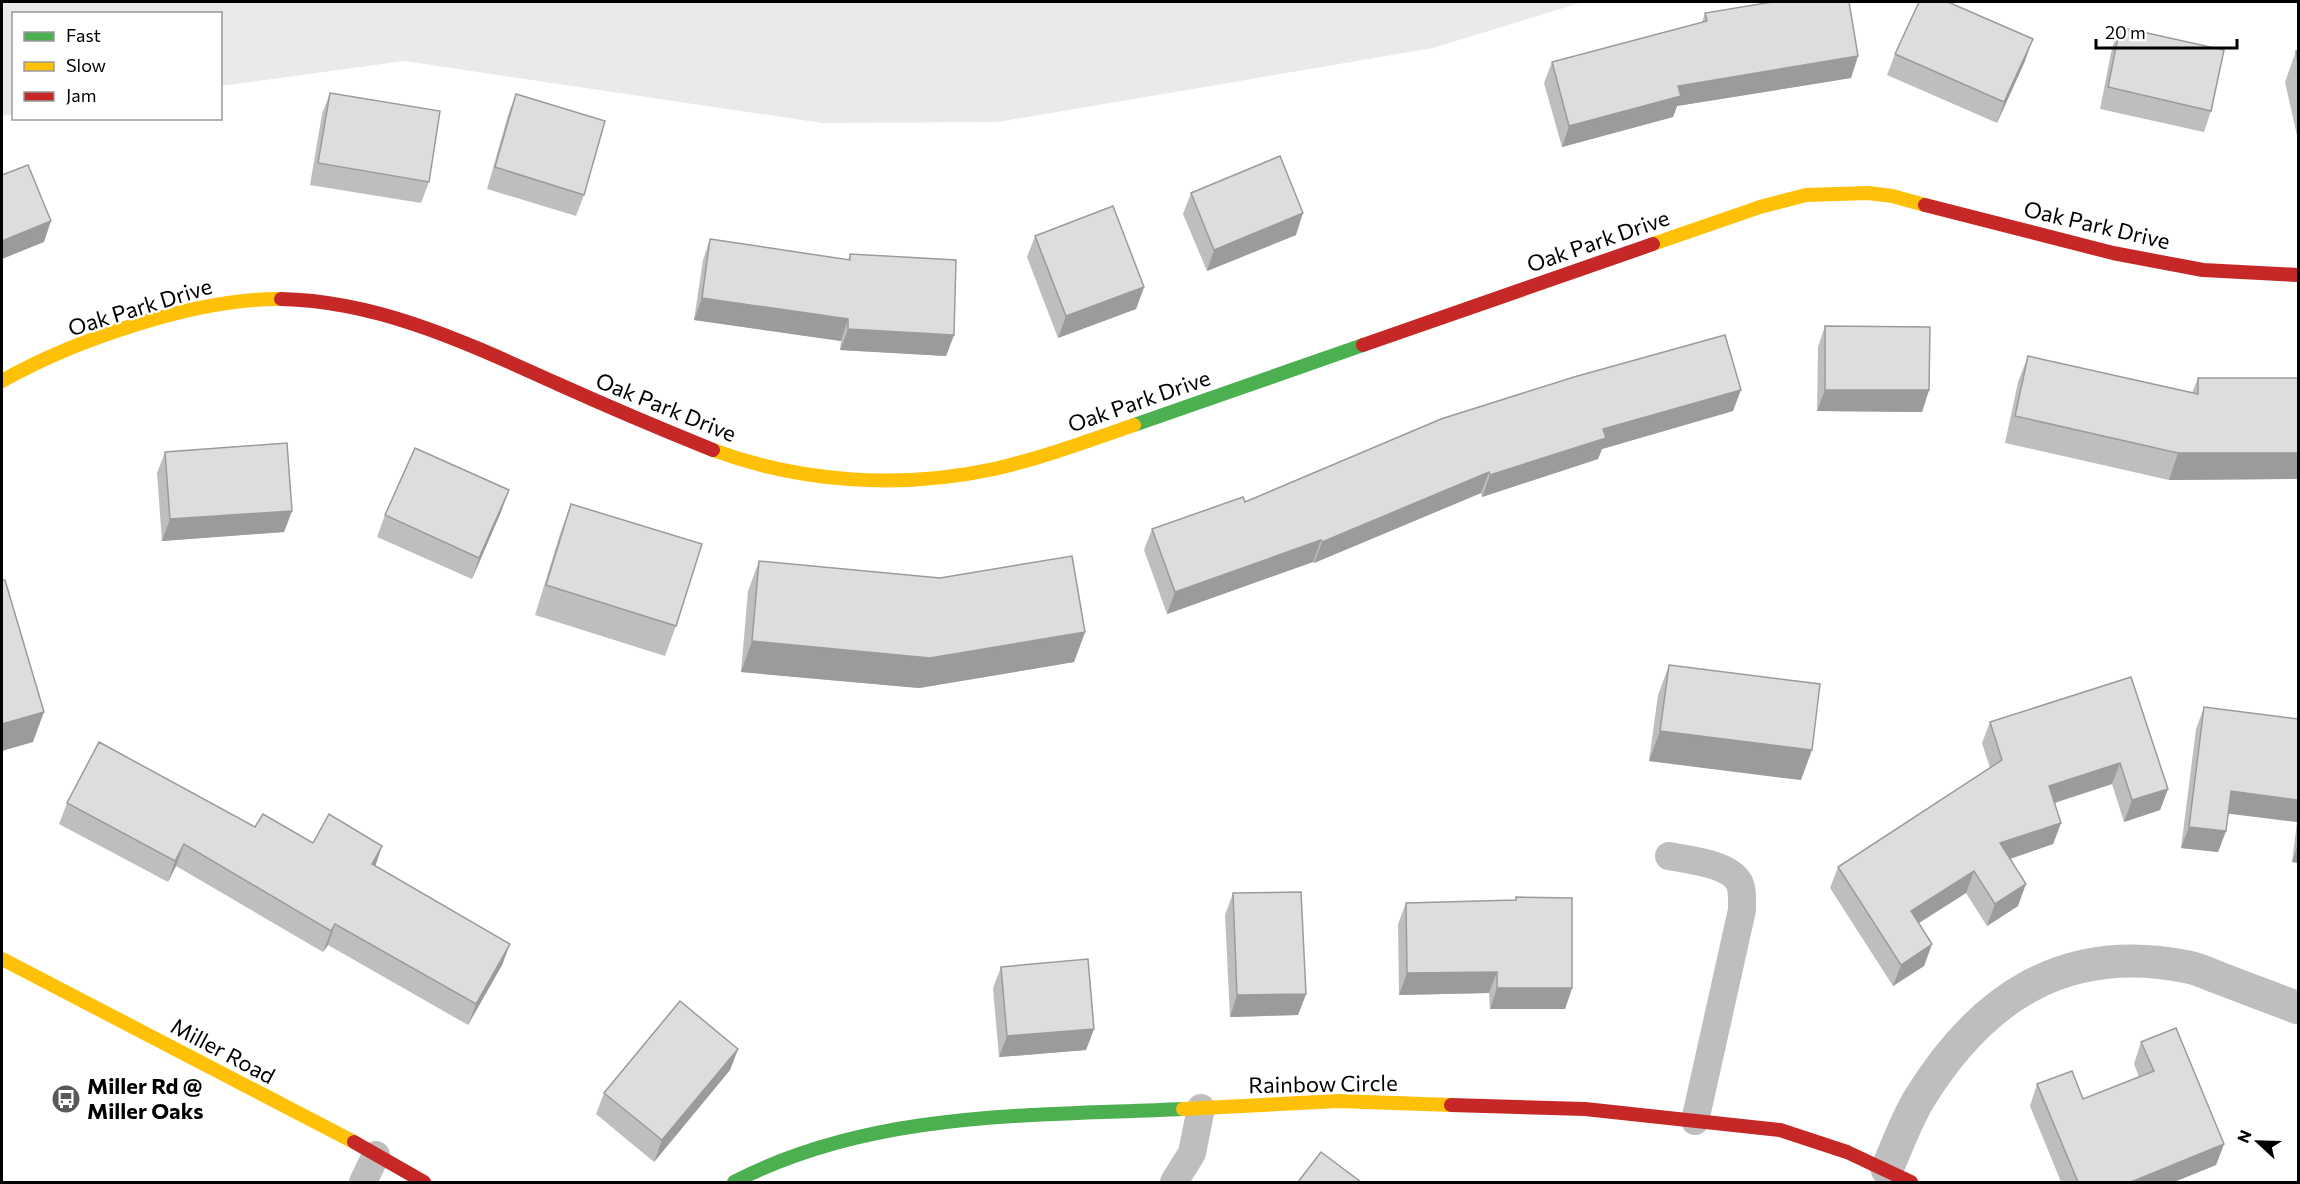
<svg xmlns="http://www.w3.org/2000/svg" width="2300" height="1184" font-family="Commissioner,sans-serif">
<rect width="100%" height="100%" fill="#fff"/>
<!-- green -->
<path fill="#eaeaea" d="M2,2H1583L1433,48L998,122L822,123L404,61L221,86L220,14H14L13,114L2,116Z"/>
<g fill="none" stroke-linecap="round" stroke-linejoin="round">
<!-- lane -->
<g stroke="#bebebe" stroke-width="28">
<path d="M1669,856C1688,860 1728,863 1739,882C1743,890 1742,901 1742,910L1695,1121"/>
<path d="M363,1182L376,1155"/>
<path d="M1174,1182L1192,1153L1201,1108"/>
</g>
<!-- street -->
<path stroke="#bebebe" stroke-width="33" d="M1887,1169C1897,1146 1906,1121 1919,1099C1982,997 2065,942 2188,967C2199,969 2211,975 2222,979C2247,989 2273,998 2298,1008"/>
<!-- fast -->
<g stroke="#4caf50" stroke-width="14">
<path d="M1134,425L1363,345"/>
<path d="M734,1182C873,1110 1032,1116 1183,1109"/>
</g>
<!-- slow -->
<g stroke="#ffc107" stroke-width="14">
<path d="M1653,244L1760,207L1806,195L1868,193L1892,196L1925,205"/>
<path d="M2,381C74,340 197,298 281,299"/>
<path d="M713,450C802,483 901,489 994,469C1042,458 1088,441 1134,425"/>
<path d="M2,959L354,1142"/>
<path d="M1183,1109L1338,1101L1451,1105"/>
</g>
<!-- jam -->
<g stroke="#c62828" stroke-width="14">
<path d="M1925,205L2113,253L2203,270L2298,275"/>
<path d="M281,299C380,301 469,344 558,384C609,407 661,429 713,450"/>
<path d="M1363,345L1653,244"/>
<path d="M1451,1105L1585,1109L1780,1130L1847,1152L1911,1182"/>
<path d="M354,1142L424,1182"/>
</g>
</g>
<!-- wall -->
<g fill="#bebebe">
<path d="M1705,13L1858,56L1851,78L1677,106L1673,117L1562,147L1544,83L1552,62L1702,22Z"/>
<path d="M2120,27L2211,111L2204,132L2100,109L2112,48Z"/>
<path d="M2296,51H2298V140L2285,82Z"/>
<path d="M1895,54L2025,61L1997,123L1887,75Z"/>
<path d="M330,93L429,182L421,203L310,185L322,114Z"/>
<path d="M516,94L584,195L576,216L487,189L508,115Z"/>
<path d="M1191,193L1296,235L1207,271L1183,214Z"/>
<path d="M1035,236L1144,287L1136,309L1058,338L1027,257Z"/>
<path d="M710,239L848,260L850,254L954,335L946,356L840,350L841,341L694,320L703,260Z"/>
<path d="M1825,326L1929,390L1922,412L1817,411L1818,347Z"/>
<path d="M2028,356L2192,393L2198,378H2298V479L2169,480L2005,443L2018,382Z"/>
<path d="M1733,411L1602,449L1598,459L1482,497L1481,493L1314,563L1313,562L1167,614L1144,550L1152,529L1245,502Z"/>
<path d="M165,452L292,511L284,532L162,541L157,473Z"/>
<path d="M571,504L676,626L665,656L535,615L560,534Z"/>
<path d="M501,512L472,579L377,537L385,515Z"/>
<path d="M759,561L1085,632L1074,662L919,688L741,672L748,591Z"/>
<path d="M1669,665L1801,780L1649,761L1658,695Z"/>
<path d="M2131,677L2168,789L2160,810L2124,822L2112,784L2055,803L2061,823L2053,844L2010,859L2018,906L1987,926L1966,893L1919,923L1932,944L1924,966L1893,986L1830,888L1838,867L1990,768L1982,743L1990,722Z"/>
<path d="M2204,707L2298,719V863L2292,862L2297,822L2228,813L2226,831L2218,852L2181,848L2196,729Z"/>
<path d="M67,803L255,827L313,843L382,846L375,866L510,944L502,965L468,1025L328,945L323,952L176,866L168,882L59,824Z"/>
<path d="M1233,893L1306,994L1298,1015L1230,1017L1225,915Z"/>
<path d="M1516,897L1572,988L1565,1009H1490L1489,993L1399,995L1398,924L1406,903L1515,900Z"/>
<path d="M1001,967L1094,1029L1086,1050L999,1057L993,988Z"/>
<path d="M2141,1042L2224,1144L2216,1165L2174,1182H2061L2030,1106L2037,1084L2083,1099L2139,1077L2134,1064Z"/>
<path d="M738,1049L730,1070L654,1162L596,1114L604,1093Z"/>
</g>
<!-- shaded-wall -->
<g fill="#9b9b9b">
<path d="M2033,39L2025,61L1997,123L2004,102Z"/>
<path d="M1858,56L1851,78L1677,106L1673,117L1562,147L1569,126L1678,86Z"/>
<path d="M1303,213L1296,235L1207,271L1214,250Z"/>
<path d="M51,221L44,242L2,259V241Z"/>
<path d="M1144,287L1136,309L1058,338L1066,316Z"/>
<path d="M702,298L848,319L841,341L694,320Z"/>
<path d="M848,329L954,335L946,356L840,350Z"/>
<path d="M1741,390L1733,411L1602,449L1598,459L1482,497L1490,475L1603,429Z"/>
<path d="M1825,390H1929L1922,412L1817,411Z"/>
<path d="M2178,453H2298V479L2169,480Z"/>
<path d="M1489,472L1481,493L1314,563L1322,542Z"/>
<path d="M509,490L501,512L472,579L479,558Z"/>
<path d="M292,511L284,532L162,541L170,519Z"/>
<path d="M1321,540L1313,562L1167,614L1175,592Z"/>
<path d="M1085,632L1074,662L919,688L741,672L752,641Z"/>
<path d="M44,712L33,742L2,751V724Z"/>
<path d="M1660,731L1812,750L1801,780L1649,761Z"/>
<path d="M2120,763L2112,784L2041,807L2049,786Z"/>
<path d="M2168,789L2160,810L2124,822L2132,800Z"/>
<path d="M2231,791L2298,800V818L2297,822L2223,813Z"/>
<path d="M2061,823L2053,844L1992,865L2000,843Z"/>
<path d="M2189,827L2226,831L2218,852L2181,848Z"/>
<path d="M184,844L176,866L168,882L175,861Z"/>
<path d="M2298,844V863L2292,862Z"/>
<path d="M382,846L375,867L372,864Z"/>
<path d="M1974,871L1966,893L1903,933L1911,911Z"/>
<path d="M2026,884L2018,906L1987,926L1995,904Z"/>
<path d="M335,924L328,945L323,952L331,931Z"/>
<path d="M510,944L502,965L468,1025L476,1004Z"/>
<path d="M1932,944L1924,966L1893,986L1901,965Z"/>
<path d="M1497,972L1489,993L1399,995L1407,973Z"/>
<path d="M1497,988H1572L1565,1009H1490Z"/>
<path d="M1306,994L1298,1015L1230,1017L1237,995Z"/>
<path d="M1094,1029L1086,1050L999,1057L1007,1036Z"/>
<path d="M738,1049L730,1070L654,1162L662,1140Z"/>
<path d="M2224,1144L2216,1165L2174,1182H2131Z"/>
</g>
<!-- building -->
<g fill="#ddd" stroke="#9b9b9b" stroke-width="1.5">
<path d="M1772,2H1849L1858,56L1678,86L1681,96L1569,126L1552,62L1707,21L1705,13Z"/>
<path d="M1919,2H1948L2033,39L2004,102L1895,54Z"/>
<path d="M2120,27L2224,50L2211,111L2108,87Z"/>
<path d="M2296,51H2298V63Z"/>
<path d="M330,93L440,111L429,182L318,163Z"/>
<path d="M516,94L605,121L584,195L495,167Z"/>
<path d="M1280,156L1303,213L1214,250L1191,193Z"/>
<path d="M28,165L51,221L2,241V175Z"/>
<path d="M1113,206L1144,287L1066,316L1035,236Z"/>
<path d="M710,239L850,260V254L956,260L954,335L848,329V319L702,298Z"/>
<path d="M1825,326L1930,327L1929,390H1825Z"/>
<path d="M1725,335L1741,390L1603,429L1606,438L1490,475L1489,472L1322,542L1321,540L1175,592L1152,529L1243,497L1245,502L1441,419L1574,377Z"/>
<path d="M2028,356L2198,394V378H2298V453H2178L2015,416Z"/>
<path d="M287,443L292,511L170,519L165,452Z"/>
<path d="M415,448L509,490L479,558L385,515Z"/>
<path d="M571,504L702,544L676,626L546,585Z"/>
<path d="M1072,556L1085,632L930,658L752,641L759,561L940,578Z"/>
<path d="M2,580H5L44,712L2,724Z"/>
<path d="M1669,665L1820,684L1812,750L1660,731Z"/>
<path d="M2131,677L2168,789L2132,800L2120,763L2049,786L2061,823L2000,843L2026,884L1995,904L1974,871L1911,911L1932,944L1901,965L1838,867L2002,760L1990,722Z"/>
<path d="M2204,707L2298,719V800L2231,791L2226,831L2189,827Z"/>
<path d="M99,742L255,827L263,814L313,843L329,814L382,846L372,864L510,944L476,1004L335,924L331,931L184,844L175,861L67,803Z"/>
<path d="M1301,892L1306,994L1237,995L1233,893Z"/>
<path d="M1516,897L1572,898V988H1497V972L1407,973L1406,903L1516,900Z"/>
<path d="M1088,959L1094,1029L1007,1036L1001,967Z"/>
<path d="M680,1001L738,1049L662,1140L604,1093Z"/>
<path d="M2176,1028L2224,1144L2131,1182H2078L2037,1084L2072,1071L2083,1099L2154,1071L2141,1042Z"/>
<path d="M1321,1152L1361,1182H1298Z"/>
</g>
<!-- icons -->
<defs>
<g id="bus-disc" transform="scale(1.5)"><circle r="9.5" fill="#595959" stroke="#fff"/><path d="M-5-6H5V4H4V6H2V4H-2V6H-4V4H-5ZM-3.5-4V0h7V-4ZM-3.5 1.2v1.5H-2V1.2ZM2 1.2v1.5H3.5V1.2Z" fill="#fff"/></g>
</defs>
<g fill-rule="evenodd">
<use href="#bus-disc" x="66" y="1099"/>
</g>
<g text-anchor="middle" stroke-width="5" stroke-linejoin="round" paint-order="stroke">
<!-- street labels -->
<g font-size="22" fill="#000" stroke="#fff">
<text transform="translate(2097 225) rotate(13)" y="8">Oak Park Drive</text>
<text transform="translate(1598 241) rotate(-19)" y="8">Oak Park Drive</text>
<text transform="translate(140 307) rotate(-17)" y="8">Oak Park Drive</text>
<text transform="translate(1139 401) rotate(-19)" y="8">Oak Park Drive</text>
<text transform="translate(666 407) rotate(22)" y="8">Oak Park Drive</text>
<text transform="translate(223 1051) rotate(28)" y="8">Miller Road</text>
<text transform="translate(1323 1084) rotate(-1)" y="8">Rainbow Circle</text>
</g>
<!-- poi labels -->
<g font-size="22" font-weight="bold" fill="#000" stroke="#fff" text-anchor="start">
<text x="87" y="1094">Miller Rd @<tspan x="87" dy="25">Miller Oaks</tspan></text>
</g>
</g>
<!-- border -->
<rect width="2300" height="1184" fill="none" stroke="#000000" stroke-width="6"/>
<!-- legend -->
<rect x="12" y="12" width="210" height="108" fill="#ffffff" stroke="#999999" stroke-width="1.5"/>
<rect x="24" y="32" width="30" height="9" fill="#4caf50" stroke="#999999" stroke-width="1.5"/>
<text x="66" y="42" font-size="18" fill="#000000">Fast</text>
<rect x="24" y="62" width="30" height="9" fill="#ffc107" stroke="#999999" stroke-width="1.5"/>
<text x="66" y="72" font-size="18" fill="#000000">Slow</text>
<rect x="24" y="92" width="30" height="9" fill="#c62828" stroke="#999999" stroke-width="1.5"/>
<text x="66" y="102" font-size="18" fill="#000000">Jam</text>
<!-- north arrow -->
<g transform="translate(2258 1142) rotate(292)" stroke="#ffffff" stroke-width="4.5" paint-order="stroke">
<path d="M0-4.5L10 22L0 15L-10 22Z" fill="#000000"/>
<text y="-9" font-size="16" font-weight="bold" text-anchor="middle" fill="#000000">N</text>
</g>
<!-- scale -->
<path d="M2096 39v9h141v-9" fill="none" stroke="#000000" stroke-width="3"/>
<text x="2105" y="39" font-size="18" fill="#000000" stroke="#ffffff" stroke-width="4.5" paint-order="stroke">20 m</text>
</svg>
